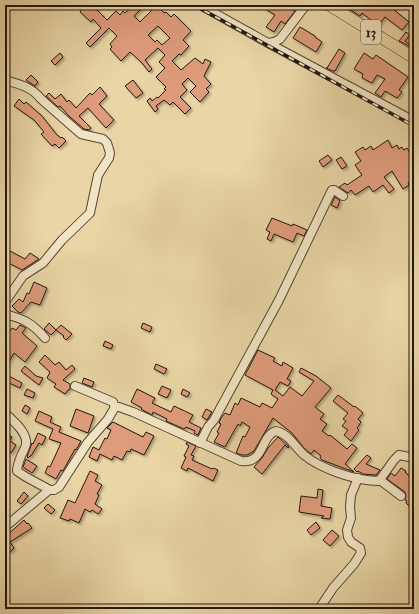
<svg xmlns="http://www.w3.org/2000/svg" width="419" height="614" font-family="'IM FELL Double Pica',serif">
<defs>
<filter id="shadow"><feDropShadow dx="2" dy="2" stdDeviation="1" flood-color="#0004"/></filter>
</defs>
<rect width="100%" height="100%" fill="#e9d5a5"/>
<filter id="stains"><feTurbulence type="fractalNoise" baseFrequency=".005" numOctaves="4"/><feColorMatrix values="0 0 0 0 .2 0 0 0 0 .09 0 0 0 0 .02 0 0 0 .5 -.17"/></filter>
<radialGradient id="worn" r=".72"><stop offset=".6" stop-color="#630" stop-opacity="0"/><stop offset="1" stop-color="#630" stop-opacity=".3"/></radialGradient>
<!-- building -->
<g fill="#df9c7c" stroke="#21170f" fill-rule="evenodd" filter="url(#shadow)">
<path d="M82,5H90L98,11L107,20L116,11L120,15L123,11L125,13L134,5H145L134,16L140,22L157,5L164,13L166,12L171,17L174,14L191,31L183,40L189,46L181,55L179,54L172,61L181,70L195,58L203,64L205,59L211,62L204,76L211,84L206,89L209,92L200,102L190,92L196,86L188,78L182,84L187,90L180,97L191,108L185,114L173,102L170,105L164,100L156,106L158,109L155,112L147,101L150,98L152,101L157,97L158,98L166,90L164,89L166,87L156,77L165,68L159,62L165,55L158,48L145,60L152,69L149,72L142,63L130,52L121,61L110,49L112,47L110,44L117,36L109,28L90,47L86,43L101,28L93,19L91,22L80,12L82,9L80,8ZM158,26L170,38L162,45L157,40L155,42L148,35Z"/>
<path d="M259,5H285L295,11L285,24L281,21L274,32L266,27L275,15Z"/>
<path d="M347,5H388L409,22L402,30L385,17L377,27L369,22L371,20L362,13L360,16L346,7Z"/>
<path d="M300,27L315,36V37L322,42L316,52L293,38Z"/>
<path d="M406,32L410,35L405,41L410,45L409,46L399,41Z"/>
<path d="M339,49L345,53L335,71H333L326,68H327Z"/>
<path d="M60,53L63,57L55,65L51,61Z"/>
<path d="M364,53L373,59L376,55L408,77L399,90L402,92L397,98L385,91L381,97L375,93L385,79L377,75L372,83L362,78L363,74L354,69Z"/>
<path d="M31,75L38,82L35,86L26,80Z"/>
<path d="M133,80L143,93L136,98L125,86Z"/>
<path d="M100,87L107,96L99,104L114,120L106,128L88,108L79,116L91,128L89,130L84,129L69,116L60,106L58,107L46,96L49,93L55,99L61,94L67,102L69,100L76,108L90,93L92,95Z"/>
<path d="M19,99L24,104L26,102L42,116L57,135L61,138L62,137L66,141L59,148L55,144L52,146L41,134L44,132L34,120L14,106Z"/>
<path d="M388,140L392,148L397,145L399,149L402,147L404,150L407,148L412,156L410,158L414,165V179L408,183L409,185L403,189L392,171L384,177L394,189L389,193L383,185L373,192L369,186L355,195L351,190L348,193L339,187L345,183L347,185L362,175L355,165L361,161L355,152L363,147L365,150L371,146L373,150Z"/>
<path d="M328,155L332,160L323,167L319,161Z"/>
<path d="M341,157L347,166L342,169L336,160Z"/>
<path d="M335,197L340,201L337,208L331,205Z"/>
<path d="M272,218L292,226L293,224L307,230L304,236L297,233L293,242L274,234L271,241L267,239L270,232L266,230Z"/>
<path d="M10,251L25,259L30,253L39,259L22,270L5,261Z"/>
<path d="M34,282L47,288L40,305L31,302L21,313L18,312L12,306L19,299L23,302L27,293L29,294Z"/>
<path d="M49,323L56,330L51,335L44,329Z"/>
<path d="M143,323L152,327L150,332L141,328Z"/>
<path d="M20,325L26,328L22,333L37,346L25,362L14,353L5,368V343L7,339L5,338V331L8,334L12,328L16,330Z"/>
<path d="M61,325L72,334L66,340L63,337L64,336L56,330Z"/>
<path d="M105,341L113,345L111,349L103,346Z"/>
<path d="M258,350L275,358L273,361L282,366L283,362L293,368L287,379L291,381L288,386L280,382L275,390L283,396L290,387L302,396L314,381L299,372L301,368L316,376L331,388L315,407L324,414L320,419L327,424L322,431L329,436L330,435L347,449L352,444L357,448L345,464L354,472L322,460L320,458L321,456L314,450L311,454L304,448L292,433L273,418L254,451L247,455H242L236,453L243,436L245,437L250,427L242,422L240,426L238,424L225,447L214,442L219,433L217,432L221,424L219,423L221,418L225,413L230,415L235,403L238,405L241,398L260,407L262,403L272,408L278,399L271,394L273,390L245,375Z"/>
<path d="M45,355L55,365L59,362L66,370L72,365L75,369L63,380L70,384V389L69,390H68L65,394L54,387L56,384L47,378L50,372L39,362Z"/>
<path d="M156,364L167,369L164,374L154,369Z"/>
<path d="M25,366L36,376L43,378L39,385L21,371Z"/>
<path d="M5,374L22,383L20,388L5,381Z"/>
<path d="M84,378L94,382L92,387L82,383Z"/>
<path d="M162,386L171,390L167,398L158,394Z"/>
<path d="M27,389L35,393L33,398L24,395Z"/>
<path d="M137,389L155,398L152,403L171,412L174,406L193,415L189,422L201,428L198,435L194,433L195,431L186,427L184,429L166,421L167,419L153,412L152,415L141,409L142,408L131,402Z"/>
<path d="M183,389L190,393L187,397L181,394Z"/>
<path d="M338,395L354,407L355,406L363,413L358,419L361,422L357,428L359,430L351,441L344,435L348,430L342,426L346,421L343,419L348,413L333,401Z"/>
<path d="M25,405L30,408L27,414L22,411Z"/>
<path d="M76,409L94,416L88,433L70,426Z"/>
<path d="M206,409L212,412L207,420L202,417Z"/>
<path d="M39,411L52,417L50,422L61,427L59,432L81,441L76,450L75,449L63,471L61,470L56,479L45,473L48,466L50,467L61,443L49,439L53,429L35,421Z"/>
<path d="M113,422L143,437L146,432L154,436L144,455L131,449L130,452L127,451L122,460L114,456L112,460L100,454L97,461L89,457L93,447L99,450L105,438L107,439L111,430L107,428Z"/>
<path d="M5,433L12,437L8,443L5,442Z"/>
<path d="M38,433L46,437L42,445L39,443L31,456H30L28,458L27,457L32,443L33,444Z"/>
<path d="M278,437L289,447L288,448L285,445L262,474L254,467L262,458L268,448Z"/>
<path d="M10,441L16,445L11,453L5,450Z"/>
<path d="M187,442L196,446L191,455L194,456L192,460L212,469L213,468L218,470L213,481L188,468L187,471L181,468L186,457L184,456L189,446L186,444Z"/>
<path d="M367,455L371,458L366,464L380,470L376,475L363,474L358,471L357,472L354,469Z"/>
<path d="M26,459L37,466L32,473L23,467Z"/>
<path d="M401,468L406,471L405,472L414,481V503L410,507L406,503L407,501L405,500L406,496L405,492L387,479L391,473L395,476Z"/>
<path d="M90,471L98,475L95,481L102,485L97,494L99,495L95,504L102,509L98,514L92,510L90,512L85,509L79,523L70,519L69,521L60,518L68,500L75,503Z"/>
<path d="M318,489L323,490L321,506L332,508L330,519L321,518L324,516L299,512L301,496L317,498Z"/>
<path d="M24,492L28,496L21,504L17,501Z"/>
<path d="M48,504L55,510L51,514L44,508Z"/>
<path d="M24,520L27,524L28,523L32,528L10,542L14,548L10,552L9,550L5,553V537Z"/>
<path d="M316,522L320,528L311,535L307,530Z"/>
<path d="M332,530L339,536L330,546L323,540Z"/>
</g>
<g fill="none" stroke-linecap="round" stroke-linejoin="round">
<!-- minor casing -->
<g stroke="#534634" stroke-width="10">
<g id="minor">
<path d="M200,5L268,43L274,42L280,39L306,5"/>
<path d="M268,43L414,121"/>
<path d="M5,80C19,84 32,87 41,99L81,134L103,139L107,143L110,153L109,158L98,175L90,213L62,240L43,263L23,276L5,302"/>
<path d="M5,314C24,319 32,323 45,338"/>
<path d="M75,386L113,402L115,407"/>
<path d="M5,413C12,420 25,430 26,441C27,446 23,451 21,456C19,461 17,466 17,471L26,477L50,490H54L59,487L88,442L108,419L115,407H119L133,412L241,461C265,464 260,436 276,431C289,434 294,446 304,455C321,469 356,481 379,481L394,460L399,455L414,458"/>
<path d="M200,443L208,427L214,420L279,300L332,190H334L343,196"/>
<path d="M380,480L401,496"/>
<path d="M5,527L49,490"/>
<path d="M319,609L333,588L354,564L361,553L360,548L351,542L348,537L347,530L351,518L350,507L351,495L358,478"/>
</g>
</g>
<!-- highway casing -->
<g stroke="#21170f" stroke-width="12">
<path id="highway" d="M329,5L414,58"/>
</g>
<!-- minor -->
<use href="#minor" stroke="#f1e4c4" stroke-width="8"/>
<!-- highway -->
<use href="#highway" stroke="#e9d5a5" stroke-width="11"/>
<!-- rail casing -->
<g stroke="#21170f" stroke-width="3.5">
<path id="rail" d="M194,5L414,126"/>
</g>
<!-- rail -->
<use href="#rail" stroke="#f1e4c4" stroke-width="2" stroke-dasharray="6" stroke-linecap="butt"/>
</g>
<g text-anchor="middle" stroke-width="3.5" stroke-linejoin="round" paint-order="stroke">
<!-- shield labels -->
<rect fill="#f1e4c4" stroke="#5f5445" stroke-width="1" x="361" y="20" width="20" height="24" rx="3"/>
<g font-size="14" font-weight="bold" fill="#21170f">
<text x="371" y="37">13</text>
</g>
</g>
<!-- margin -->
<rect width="419" height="614" fill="none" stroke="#e9d5a5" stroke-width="20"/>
<rect x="6" y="6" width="407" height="602" fill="none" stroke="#21170f" stroke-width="2"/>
<rect x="10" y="10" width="399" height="594" fill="none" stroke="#21170f"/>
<rect width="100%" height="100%" filter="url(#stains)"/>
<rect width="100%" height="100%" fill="url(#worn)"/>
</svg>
